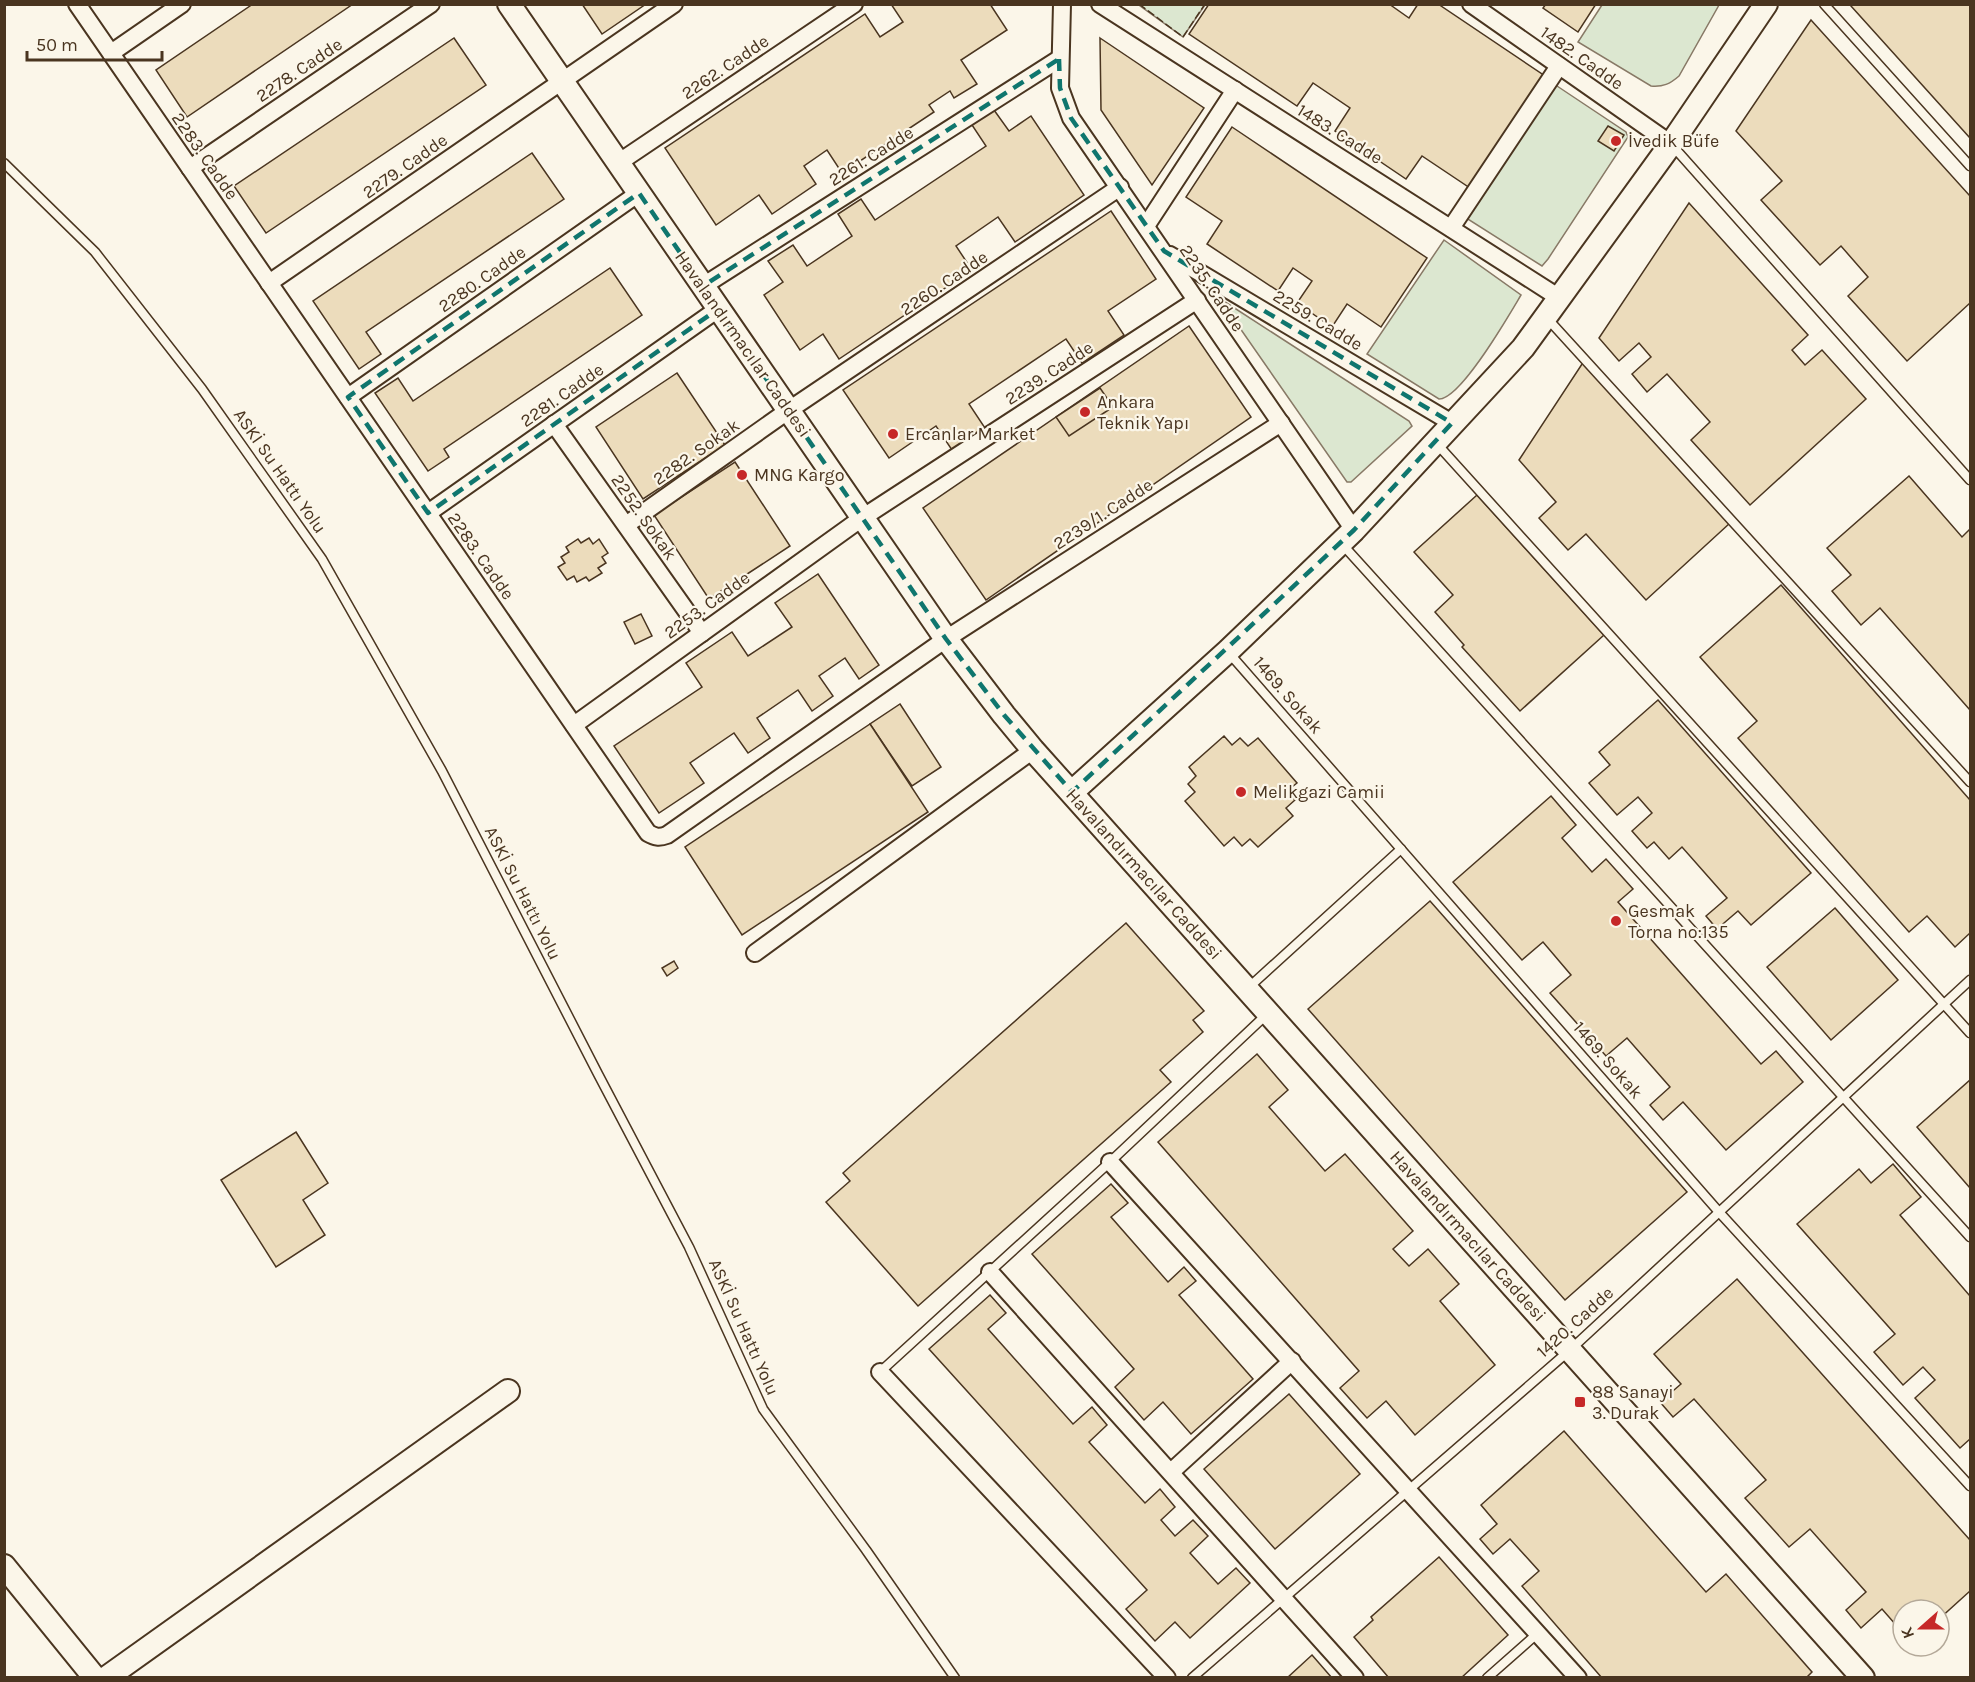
<svg xmlns="http://www.w3.org/2000/svg" width="1975" height="1682" font-family="Karla,sans-serif">
<rect width="100%" height="100%" fill="#fbf6e9"/>
<!-- green -->
<g fill="#dce7d0" stroke="#887966" stroke-width="1.5">
<path d="M1139,5V4L1205,5L1183,37Z"/>
<path d="M1602,5V4L1719,5L1679,76C1670,84 1663,87 1651,86L1578,42Z"/>
<path d="M1551,82L1626,132L1628,137L1548,259L1542,266L1463,216Z"/>
<path d="M1444,240L1521,295C1509,315 1461,399 1439,399L1367,354Z"/>
<path d="M1219,298L1409,421L1412,426L1351,482H1347Z"/>
</g>
<!-- building -->
<g fill="#ecdcbc" stroke="#4a3520" stroke-width="1.5">
<path d="M253,4H353L187,117L156,70Z"/>
<path d="M582,4H646L602,34Z"/>
<path d="M891,4H990L1007,30L961,60L977,84L954,98L950,91L929,105L934,112L842,173L827,150L804,166L816,184L772,214L759,195L716,225L665,148L865,14L880,37L903,22Z"/>
<path d="M1209,4H1389L1409,18L1418,4H1438L1548,78L1473,190L1422,156L1406,179L1335,131L1350,108L1313,83L1297,106L1189,34Z"/>
<path d="M1546,4H1596L1578,32L1543,8Z"/>
<path d="M1853,4H1970V138L1851,6Z"/>
<path d="M1811,20L1970,196V303L1907,361L1848,296L1868,277L1841,246L1820,265L1761,200L1782,181L1736,131Z"/>
<path d="M454,38L486,85L266,233L234,186Z"/>
<path d="M1100,38L1204,108L1152,185L1101,110Z"/>
<path d="M994,110L1009,131L1031,116L1084,195L1015,242L998,217L956,246L972,270L839,359L823,334L800,350L764,295L783,282L768,261L793,245L807,266L852,236L838,214L861,199L875,220L986,146L972,125Z"/>
<path d="M1608,126L1624,135L1614,151L1598,141Z"/>
<path d="M1232,127L1427,258L1381,327L1347,304L1332,327L1297,303L1312,281L1293,268L1278,291L1207,244L1222,221L1186,197Z"/>
<path d="M532,153L564,199L366,332L381,354L359,369L313,301Z"/>
<path d="M1689,203L1808,335L1792,350L1805,365L1822,350L1866,399L1750,505L1691,440L1710,422L1667,374L1647,392L1632,374L1651,357L1639,343L1619,361L1599,338Z"/>
<path d="M1111,211L1156,279L1108,311L1124,335L1082,363L1066,339L969,404L985,428L952,450L936,426L889,458L843,390Z"/>
<path d="M610,268L642,315L444,449L449,457L428,471L375,393L398,378L413,401Z"/>
<path d="M1189,326L1251,417L986,600L923,508Z"/>
<path d="M1584,361L1730,523L1646,600L1586,534L1568,550L1539,518L1556,502L1519,460Z"/>
<path d="M677,373L725,445L643,499L596,427Z"/>
<path d="M1100,388L1113,407L1069,436L1056,417Z"/>
<path d="M735,462L790,546L709,599L654,515Z"/>
<path d="M1909,476L1962,537L1970,529V710L1880,608L1861,625L1832,591L1851,575L1827,548Z"/>
<path d="M1477,495L1604,635L1520,711L1462,647L1464,645L1435,612L1453,595L1414,552Z"/>
<path d="M589,538L593,544L599,539L608,553L602,557L606,563L598,568L602,573L589,581L586,577L577,582L574,576L567,580L558,567L565,563L561,557L569,552L566,547L578,539L581,543Z"/>
<path d="M818,574L879,665L859,679L845,658L819,676L833,696L812,711L798,690L757,718L770,738L748,753L734,733L690,763L704,783L659,813L614,746L702,687L686,663L732,632L748,656L792,627L775,603Z"/>
<path d="M1781,585L1970,800V933L1955,947L1927,916L1909,932L1738,738L1757,721L1700,657Z"/>
<path d="M641,614L652,636L635,644L624,622Z"/>
<path d="M1658,700L1811,873L1751,925L1738,911L1717,929L1706,916L1727,898L1682,847L1669,859L1654,842L1647,848L1632,831L1652,813L1638,797L1617,815L1589,783L1610,765L1599,752Z"/>
<path d="M900,704L941,767L912,786L870,724Z"/>
<path d="M870,724L928,812L742,935L685,847Z"/>
<path d="M1224,736L1232,745L1240,738L1248,746L1258,738L1297,783L1287,791L1295,800L1286,808L1293,816L1258,847L1250,839L1242,846L1234,837L1224,846L1185,801L1195,792L1188,784L1196,776L1189,767Z"/>
<path d="M1551,796L1576,825L1562,838L1592,872L1606,859L1633,889L1618,902L1761,1064L1776,1051L1803,1082L1726,1150L1683,1102L1663,1120L1650,1105L1670,1087L1627,1038L1606,1056L1550,993L1571,975L1543,942L1522,960L1453,882Z"/>
<path d="M1430,901L1687,1192L1565,1300L1308,1009Z"/>
<path d="M1835,908L1898,980L1831,1040L1767,967Z"/>
<path d="M1126,923L1204,1011L1193,1020L1203,1032L1160,1070L1171,1082L918,1306L826,1202L850,1181L843,1173Z"/>
<path d="M674,961L678,968L667,976L662,968Z"/>
<path d="M1257,1054L1288,1090L1269,1107L1325,1171L1345,1154L1413,1231L1393,1249L1409,1266L1428,1249L1459,1284L1440,1301L1495,1365L1415,1435L1386,1401L1367,1418L1340,1388L1359,1371L1158,1142Z"/>
<path d="M1970,1080V1188L1917,1127Z"/>
<path d="M296,1132L328,1183L303,1200L325,1235L276,1267L221,1180Z"/>
<path d="M1893,1164L1921,1197L1900,1215L1970,1296V1439L1960,1448L1915,1398L1935,1380L1923,1367L1903,1385L1874,1352L1895,1334L1797,1224L1859,1169L1871,1183Z"/>
<path d="M1111,1184L1128,1203L1111,1217L1168,1282L1184,1267L1196,1281L1179,1295L1253,1379L1191,1434L1163,1402L1144,1420L1115,1387L1134,1369L1032,1254Z"/>
<path d="M1737,1279L1970,1540V1591L1939,1619V1610H1903V1633L1882,1609L1861,1628L1846,1610L1866,1592L1810,1529L1789,1547L1745,1498L1766,1480L1694,1399L1673,1417L1660,1402L1681,1384L1654,1354Z"/>
<path d="M990,1295L1006,1313L988,1329L1073,1424L1092,1407L1107,1425L1089,1442L1145,1503L1160,1489L1175,1507L1161,1520L1175,1536L1193,1520L1208,1536L1190,1553L1218,1584L1236,1568L1250,1583L1190,1638L1175,1622L1155,1641L1126,1609L1147,1590L929,1349Z"/>
<path d="M1289,1394L1360,1474L1275,1549L1204,1469Z"/>
<path d="M1564,1431L1706,1592L1726,1574L1812,1672L1806,1678H1602L1522,1586L1539,1571L1510,1539L1493,1554L1480,1539L1497,1524L1481,1505Z"/>
<path d="M1439,1557L1508,1635L1461,1678H1389L1354,1637L1373,1620L1371,1617Z"/>
<path d="M1312,1655L1332,1678H1287Z"/>
</g>
<g fill="none" stroke-linecap="round" stroke-linejoin="round">
<!-- lane casing -->
<g stroke="#4a3520" stroke-width="11">
<g id="lane">
<path d="M1824,4L1970,166"/>
<path d="M1671,144L1970,480"/>
<path d="M4,163L95,252L202,389L322,559L442,771L598,1074L689,1247L763,1409L866,1550L955,1678"/>
<path d="M1546,317L1970,782"/>
<path d="M1437,444L1970,1033"/>
<path d="M1342,544L1970,1237"/>
<path d="M1229,653L1719,1212L1970,1486"/>
<path d="M1247,989L1401,849"/>
<path d="M880,1372L1110,1162L1267,1014"/>
<path d="M1192,1678L1570,1350L1970,980"/>
<path d="M1487,1678L1538,1633"/>
</g>
</g>
<!-- street casing -->
<g stroke="#4a3520" stroke-width="20">
<g id="street">
<path d="M77,4L648,833C655,837 659,838 667,835L946,639L1281,423"/>
<path d="M1062,4L1060,88L1071,118L1354,530"/>
<path d="M1100,4L1558,297"/>
<path d="M1471,4L1671,144"/>
<path d="M111,53L182,4"/>
<path d="M618,163L854,4"/>
<path d="M190,168L431,4"/>
<path d="M1146,226L1235,90"/>
<path d="M1451,228L1559,66"/>
<path d="M1170,255L1452,423"/>
<path d="M269,283L674,4"/>
<path d="M703,286L1059,59"/>
<path d="M348,397L639,193"/>
<path d="M554,424L702,633"/>
<path d="M428,513L718,309"/>
<path d="M626,525L789,410L1120,187"/>
<path d="M574,725L862,518L1197,300"/>
<path d="M755,953L1033,750"/>
<path d="M1110,1162L1578,1678"/>
<path d="M990,1272L1355,1678"/>
<path d="M880,1372L1167,1678"/>
<path d="M1171,1472L1292,1361"/>
</g>
</g>
<!-- secondary casing -->
<g stroke="#4a3520" stroke-width="26">
<g id="secondary">
<path d="M509,4L946,639L1004,715L1033,750L1863,1678"/>
<path d="M1072,792L1228,651L1354,530L1523,348L1671,144L1766,4"/>
<path d="M4,1566L95,1678"/>
<path d="M106,1678L508,1391"/>
</g>
</g>
<!-- lane -->
<use href="#lane" stroke="#fbf6e9" stroke-width="8"/>
<!-- street -->
<use href="#street" stroke="#fbf6e9" stroke-width="16"/>
<!-- secondary -->
<use href="#secondary" stroke="#fbf6e9" stroke-width="22"/>
<!-- fence -->
<path stroke="#4a3520" stroke-width="1.5" stroke-dasharray="8 3" stroke-linecap="butt" d="M1139,4L1183,37L1205,4"/>
</g>
<!-- marked area -->
<path fill="none" stroke="#0f766e" stroke-width="4.5" stroke-dasharray="12 8" stroke-linejoin="round" d="M1059,59L1060,88L1071,118L1164,251L1452,423L1354,530L1072,792L1004,715L946,639L718,309L428,513L348,397L639,193L703,286Z"/>
<!-- markers -->
<g fill="#c62828" stroke="#fbf6e9" stroke-width="2">
<circle cx="1616" cy="141" r="6"/>
<circle cx="1085" cy="412" r="6"/>
<circle cx="893" cy="434" r="6"/>
<circle cx="742" cy="475" r="6"/>
<circle cx="1241" cy="792" r="6"/>
<circle cx="1616" cy="921" r="6"/>
<rect x="1574" y="1396" width="12" height="12" rx="3"/>
</g>
<g text-anchor="middle" stroke-width="4.5" stroke-linejoin="round" paint-order="stroke">
<!-- street labels -->
<g font-size="18" fill="#4a3520" stroke="#fbf6e9">
<text transform="translate(1582 58) rotate(35)" y="6">1482. Cadde</text>
<text transform="translate(725 67) rotate(-34)" y="6">2262. Cadde</text>
<text transform="translate(299 70) rotate(-34)" y="6">2278. Cadde</text>
<text transform="translate(1340 134) rotate(32)" y="6">1483. Cadde</text>
<text transform="translate(205 156) rotate(55)" y="6">2283. Cadde</text>
<text transform="translate(871 156) rotate(-32)" y="6">2261. Cadde</text>
<text transform="translate(405 166) rotate(-35)" y="6">2279. Cadde</text>
<text transform="translate(482 279) rotate(-35)" y="6">2280. Cadde</text>
<text transform="translate(944 283) rotate(-34)" y="6">2260. Cadde</text>
<text transform="translate(1212 288) rotate(56)" y="6">2235. Cadde</text>
<text transform="translate(1318 320) rotate(31)" y="6">2259. Cadde</text>
<text transform="translate(743 344) rotate(55)" y="6">Havalandırmacılar Caddesi</text>
<text transform="translate(1049 373) rotate(-33)" y="6">2239. Cadde</text>
<text transform="translate(562 395) rotate(-35)" y="6">2281. Cadde</text>
<text transform="translate(696 452) rotate(-35)" y="6">2282. Sokak</text>
<text transform="translate(280 471) rotate(55)" y="6">ASKİ Su Hattı Yolu</text>
<text transform="translate(1103 514) rotate(-33)" y="6">2239/1. Cadde</text>
<text transform="translate(644 517) rotate(55)" y="6">2252. Sokak</text>
<text transform="translate(481 556) rotate(55)" y="6">2283. Cadde</text>
<text transform="translate(707 605) rotate(-36)" y="6">2253. Cadde</text>
<text transform="translate(1288 695) rotate(49)" y="6">1469. Sokak</text>
<text transform="translate(1144 874) rotate(48)" y="6">Havalandırmacılar Caddesi</text>
<text transform="translate(523 893) rotate(63)" y="6">ASKİ Su Hattı Yolu</text>
<text transform="translate(1608 1060) rotate(49)" y="6">1469. Sokak</text>
<text transform="translate(1468 1236) rotate(48)" y="6">Havalandırmacılar Caddesi</text>
<text transform="translate(1575 1322) rotate(-42)" y="6">1420. Cadde</text>
<text transform="translate(744 1327) rotate(66)" y="6">ASKİ Su Hattı Yolu</text>
</g>
<!-- poi labels -->
<g font-size="18" fill="#4a3520" stroke="#fbf6e9" text-anchor="start">
<text x="1628" y="147">İvedik Büfe</text>
<text x="1097" y="408">Ankara<tspan x="1097" dy="21">Teknik Yapı</tspan></text>
<text x="905" y="440">Ercanlar Market</text>
<text x="754" y="481">MNG Kargo</text>
<text x="1253" y="798">Melikgazi Camii</text>
<text x="1628" y="917">Gesmak<tspan x="1628" dy="21">Torna no:135</tspan></text>
<text x="1592" y="1398">88 Sanayi<tspan x="1592" dy="21">3. Durak</tspan></text>
</g>
</g>
<!-- border -->
<rect width="1975" height="1682" fill="none" stroke="#4a3520" stroke-width="12"/>
<!-- north arrow -->
<g transform="translate(1921 1628) rotate(249)"><circle r="28" fill="#fbf6e9" stroke="#b4a999" stroke-width="1.5"/>
<path d="M0-4.5L10 22L0 15L-10 22Z" fill="#c62828"/>
<text y="-9" font-size="16" font-weight="bold" text-anchor="middle" fill="#4a3520">K</text>
</g>
<!-- scale -->
<path d="M27 51v9h135v-9" fill="none" stroke="#4a3520" stroke-width="3"/>
<text x="36" y="51" font-size="18" fill="#4a3520" stroke="#fbf6e9" stroke-width="4.5" paint-order="stroke">50 m</text>
</svg>
